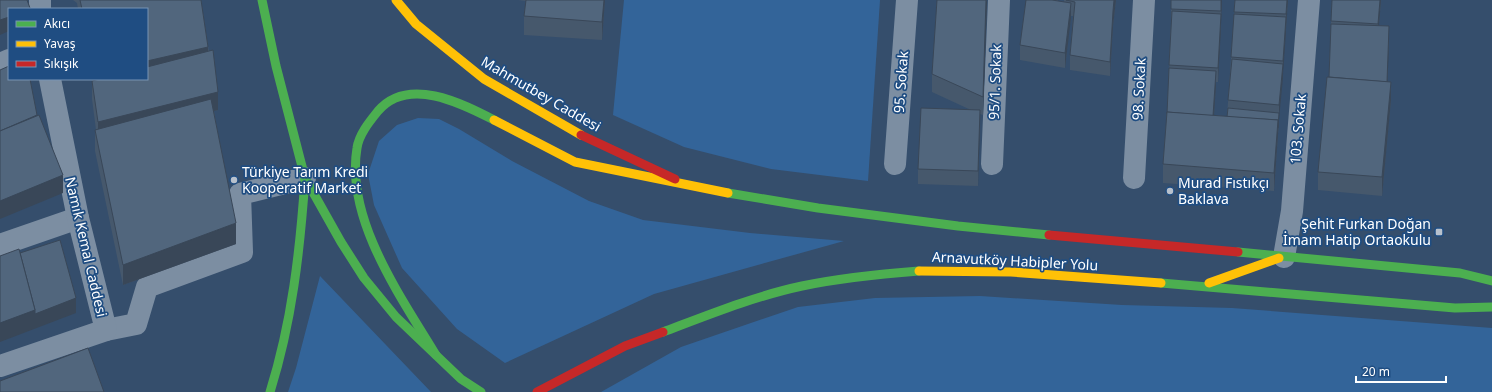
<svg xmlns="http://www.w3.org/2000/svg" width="1492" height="392" font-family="'Noto Sans',sans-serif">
<rect width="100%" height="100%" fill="#354e6c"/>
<!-- green -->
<g fill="#336499">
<path d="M624,0H880L868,181L771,169L684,147L613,115Z"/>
<path d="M418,118L439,119L459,129L512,161L589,201L643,220L750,233L844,241L654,294L505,363L457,329L402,268L374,205L368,174L379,141L397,125Z"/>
<path d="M320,276L431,392H288L296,368Z"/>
<path d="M980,296L1122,305L1232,308L1492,328V392H601L681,347L798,307L875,298Z"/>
</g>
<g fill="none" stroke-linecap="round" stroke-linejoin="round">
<!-- street -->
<g stroke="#7c8ea2" stroke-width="22">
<path d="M40,0V9"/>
<path d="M0,64L9,60"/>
<path d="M895,164L907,0"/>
<path d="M992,164L999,0"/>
<path d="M1134,178L1144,0"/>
<path d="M0,245L78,218"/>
<path d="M1284,257L1292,211L1309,0"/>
<path d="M106,330L136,324L147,287L242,252L240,194L305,178"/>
<path d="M0,366L106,330L78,218L50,79"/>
</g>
<!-- fast -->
<g stroke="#4caf50" stroke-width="9">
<path d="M262,0L276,66L305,178"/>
<path d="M305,178L341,242L364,278L396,317L461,379L481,392"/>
<path d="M728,193L818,208L958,226L1049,235"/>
<path d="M1238,252L1460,273L1492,281"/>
<path d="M1161,283L1455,308L1492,307"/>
<path d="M663,332C708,315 755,296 802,286C840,278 880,274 919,271"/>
<path d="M436,355C401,297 345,219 357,148C359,134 370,121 378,111C408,76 461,103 494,120"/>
<path d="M270,392C292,322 300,251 305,178"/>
</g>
<!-- slow -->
<g stroke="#ffc107" stroke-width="9">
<path d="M396,0L416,24L484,79L581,135"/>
<path d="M494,120L575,162L728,193"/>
<path d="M919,271L1011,272L1161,283"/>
<path d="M1209,283L1279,258"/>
</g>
<!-- jam -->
<g stroke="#c62828" stroke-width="9">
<path d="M581,135L675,179"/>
<path d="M1049,235L1238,252"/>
<path d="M537,392L625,346L663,332"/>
</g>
</g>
<!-- wall -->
<g fill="#46586c">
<path d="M73,0H201L218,110L214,111L236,244L123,285L95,151V130H96L92,99V79H147V9H78L77,3Z"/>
<path d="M518,0H605L602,40L524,35V16L526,1Z"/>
<path d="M987,0L983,115L980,114L978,186L918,184V169L971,110L932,92V74Z"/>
<path d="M1024,0H1058V1L1064,2V0H1116L1113,26L1110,76L1070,70V55L1073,16H1071L1065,68L1020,60V45L1026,0Z"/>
<path d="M1222,0L1218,82H1216L1214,116L1227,117L1235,0H1288L1286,29L1279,113V121L1274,191L1163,183V164L1167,121L1171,23V9Z"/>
<path d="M1381,0L1379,25L1389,40L1387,82L1391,100L1382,196L1318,190V172L1329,77L1331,21Z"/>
</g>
<!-- shaded-wall -->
<g fill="#394758">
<path d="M604,0H605L602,40V22Z"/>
<path d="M986,0L987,2L983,115V97Z"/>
<path d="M1114,0H1116L1113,26L1110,76V62L1113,11Z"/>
<path d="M1221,0H1222L1221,25Z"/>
<path d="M1287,0H1288L1286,29V14Z"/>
<path d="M1380,0H1381L1378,38V24Z"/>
<path d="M1071,3V18L1065,68V53Z"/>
<path d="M1221,14V28L1218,82V68Z"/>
<path d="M9,17V31L0,35V20Z"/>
<path d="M1286,17V32L1283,75V61Z"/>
<path d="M1389,26V40L1387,96V82Z"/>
<path d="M208,47V65L94,92V79H147V61Z"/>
<path d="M1283,64V78L1279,119V105Z"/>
<path d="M1216,71V85L1213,131V117Z"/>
<path d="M1391,82V100L1382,196V177Z"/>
<path d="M218,92V110L98,140V122Z"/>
<path d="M980,110V124L978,186V171Z"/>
<path d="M1279,113V121L1274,191V173L1278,120Z"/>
<path d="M63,175V193L0,219V201Z"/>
<path d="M236,223V244L123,285V265Z"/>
<path d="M76,298V313L0,342V323L35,310Z"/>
</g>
<!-- building -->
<g fill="#51667d" stroke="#394758">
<path d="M0,0H27L30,8L27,9H9V17L0,20Z"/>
<path d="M80,0H201L208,47L147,61V9H82Z"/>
<path d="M526,0H604L602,22L524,16Z"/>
<path d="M937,0H986L983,97L932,74Z"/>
<path d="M1026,0H1052L1071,3L1065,53L1020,45Z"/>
<path d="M1066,0H1114L1113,11L1110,62L1070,55L1075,2Z"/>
<path d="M1171,0H1221V11L1171,9Z"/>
<path d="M1235,0H1287L1286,14L1234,12Z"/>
<path d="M1332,0H1380L1378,24L1331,21Z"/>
<path d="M1172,11L1221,14L1218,68L1169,65Z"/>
<path d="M1234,14L1286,17L1283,61L1231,57Z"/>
<path d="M1331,24L1389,26L1387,82L1329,77Z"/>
<path d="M213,50L218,92L98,122L92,81L100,79H147V67Z"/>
<path d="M1232,59L1283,64L1279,105L1228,100Z"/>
<path d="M9,66V79H30L37,115L0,131V70Z"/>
<path d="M1169,68L1216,71L1213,116L1167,112V114Z"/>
<path d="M1327,77L1391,82L1382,177L1318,172Z"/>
<path d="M211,99L236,223L123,265L95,130Z"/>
<path d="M921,108L980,110L978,171L918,169Z"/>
<path d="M1228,108L1279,113L1278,128V120L1227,117Z"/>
<path d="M1167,112L1278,120L1274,173L1163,164Z"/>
<path d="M39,115L63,175L0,201V131Z"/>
<path d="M60,240L76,298L35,314V310L20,253Z"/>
<path d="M19,249L35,310L0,323V256Z"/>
<path d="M88,348L104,392H0V381Z"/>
</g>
<!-- markers -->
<g fill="#b8c1cc" stroke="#1f4d82" stroke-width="1.5">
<circle cx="234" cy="180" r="4"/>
<circle cx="1170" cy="191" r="4"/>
<rect x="1435" y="228" width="8" height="8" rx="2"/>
</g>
<g text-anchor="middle" stroke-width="3.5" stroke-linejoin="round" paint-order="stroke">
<!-- street labels -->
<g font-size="14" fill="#fff" stroke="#1f4d82">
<text transform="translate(901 82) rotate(-86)" y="5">95. Sokak</text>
<text transform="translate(995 82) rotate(-88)" y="5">95/1. Sokak</text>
<text transform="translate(1139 89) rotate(-87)" y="5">98. Sokak</text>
<text transform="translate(541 94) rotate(30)" y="5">Mahmutbey Caddesi</text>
<text transform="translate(1298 129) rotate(-85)" y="5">103. Sokak</text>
<text transform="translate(86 247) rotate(77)" y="5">Namık Kemal Caddesi</text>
<text transform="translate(1015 261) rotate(3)" y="5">Arnavutköy Habipler Yolu</text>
</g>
<!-- poi labels -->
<g font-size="14" fill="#fff" stroke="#1f4d82" text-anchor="start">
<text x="242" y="177">Türkiye Tarım Kredi<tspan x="242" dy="16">Kooperatif Market</tspan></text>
<text x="1178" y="188">Murad Fıstıkçı<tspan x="1178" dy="16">Baklava</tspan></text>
<text x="1431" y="229" text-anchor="end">Şehit Furkan Doğan<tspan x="1431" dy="16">İmam Hatip Ortaokulu</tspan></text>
</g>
</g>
<!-- legend -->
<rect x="8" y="8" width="140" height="72" fill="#1f4d82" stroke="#7994b4"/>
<rect x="16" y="21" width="20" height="6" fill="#4caf50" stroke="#7994b4"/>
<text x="44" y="28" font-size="12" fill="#ffffff">Akıcı</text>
<rect x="16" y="41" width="20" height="6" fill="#ffc107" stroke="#7994b4"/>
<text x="44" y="48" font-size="12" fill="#ffffff">Yavaş</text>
<rect x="16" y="61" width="20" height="6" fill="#c62828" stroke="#7994b4"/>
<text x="44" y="68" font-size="12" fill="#ffffff">Sıkışık</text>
<!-- scale -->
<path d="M1356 376v6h90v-6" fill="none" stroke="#ffffff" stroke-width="2"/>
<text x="1362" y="376" font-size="12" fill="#ffffff" stroke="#1f4d82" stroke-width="3" paint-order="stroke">20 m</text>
</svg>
